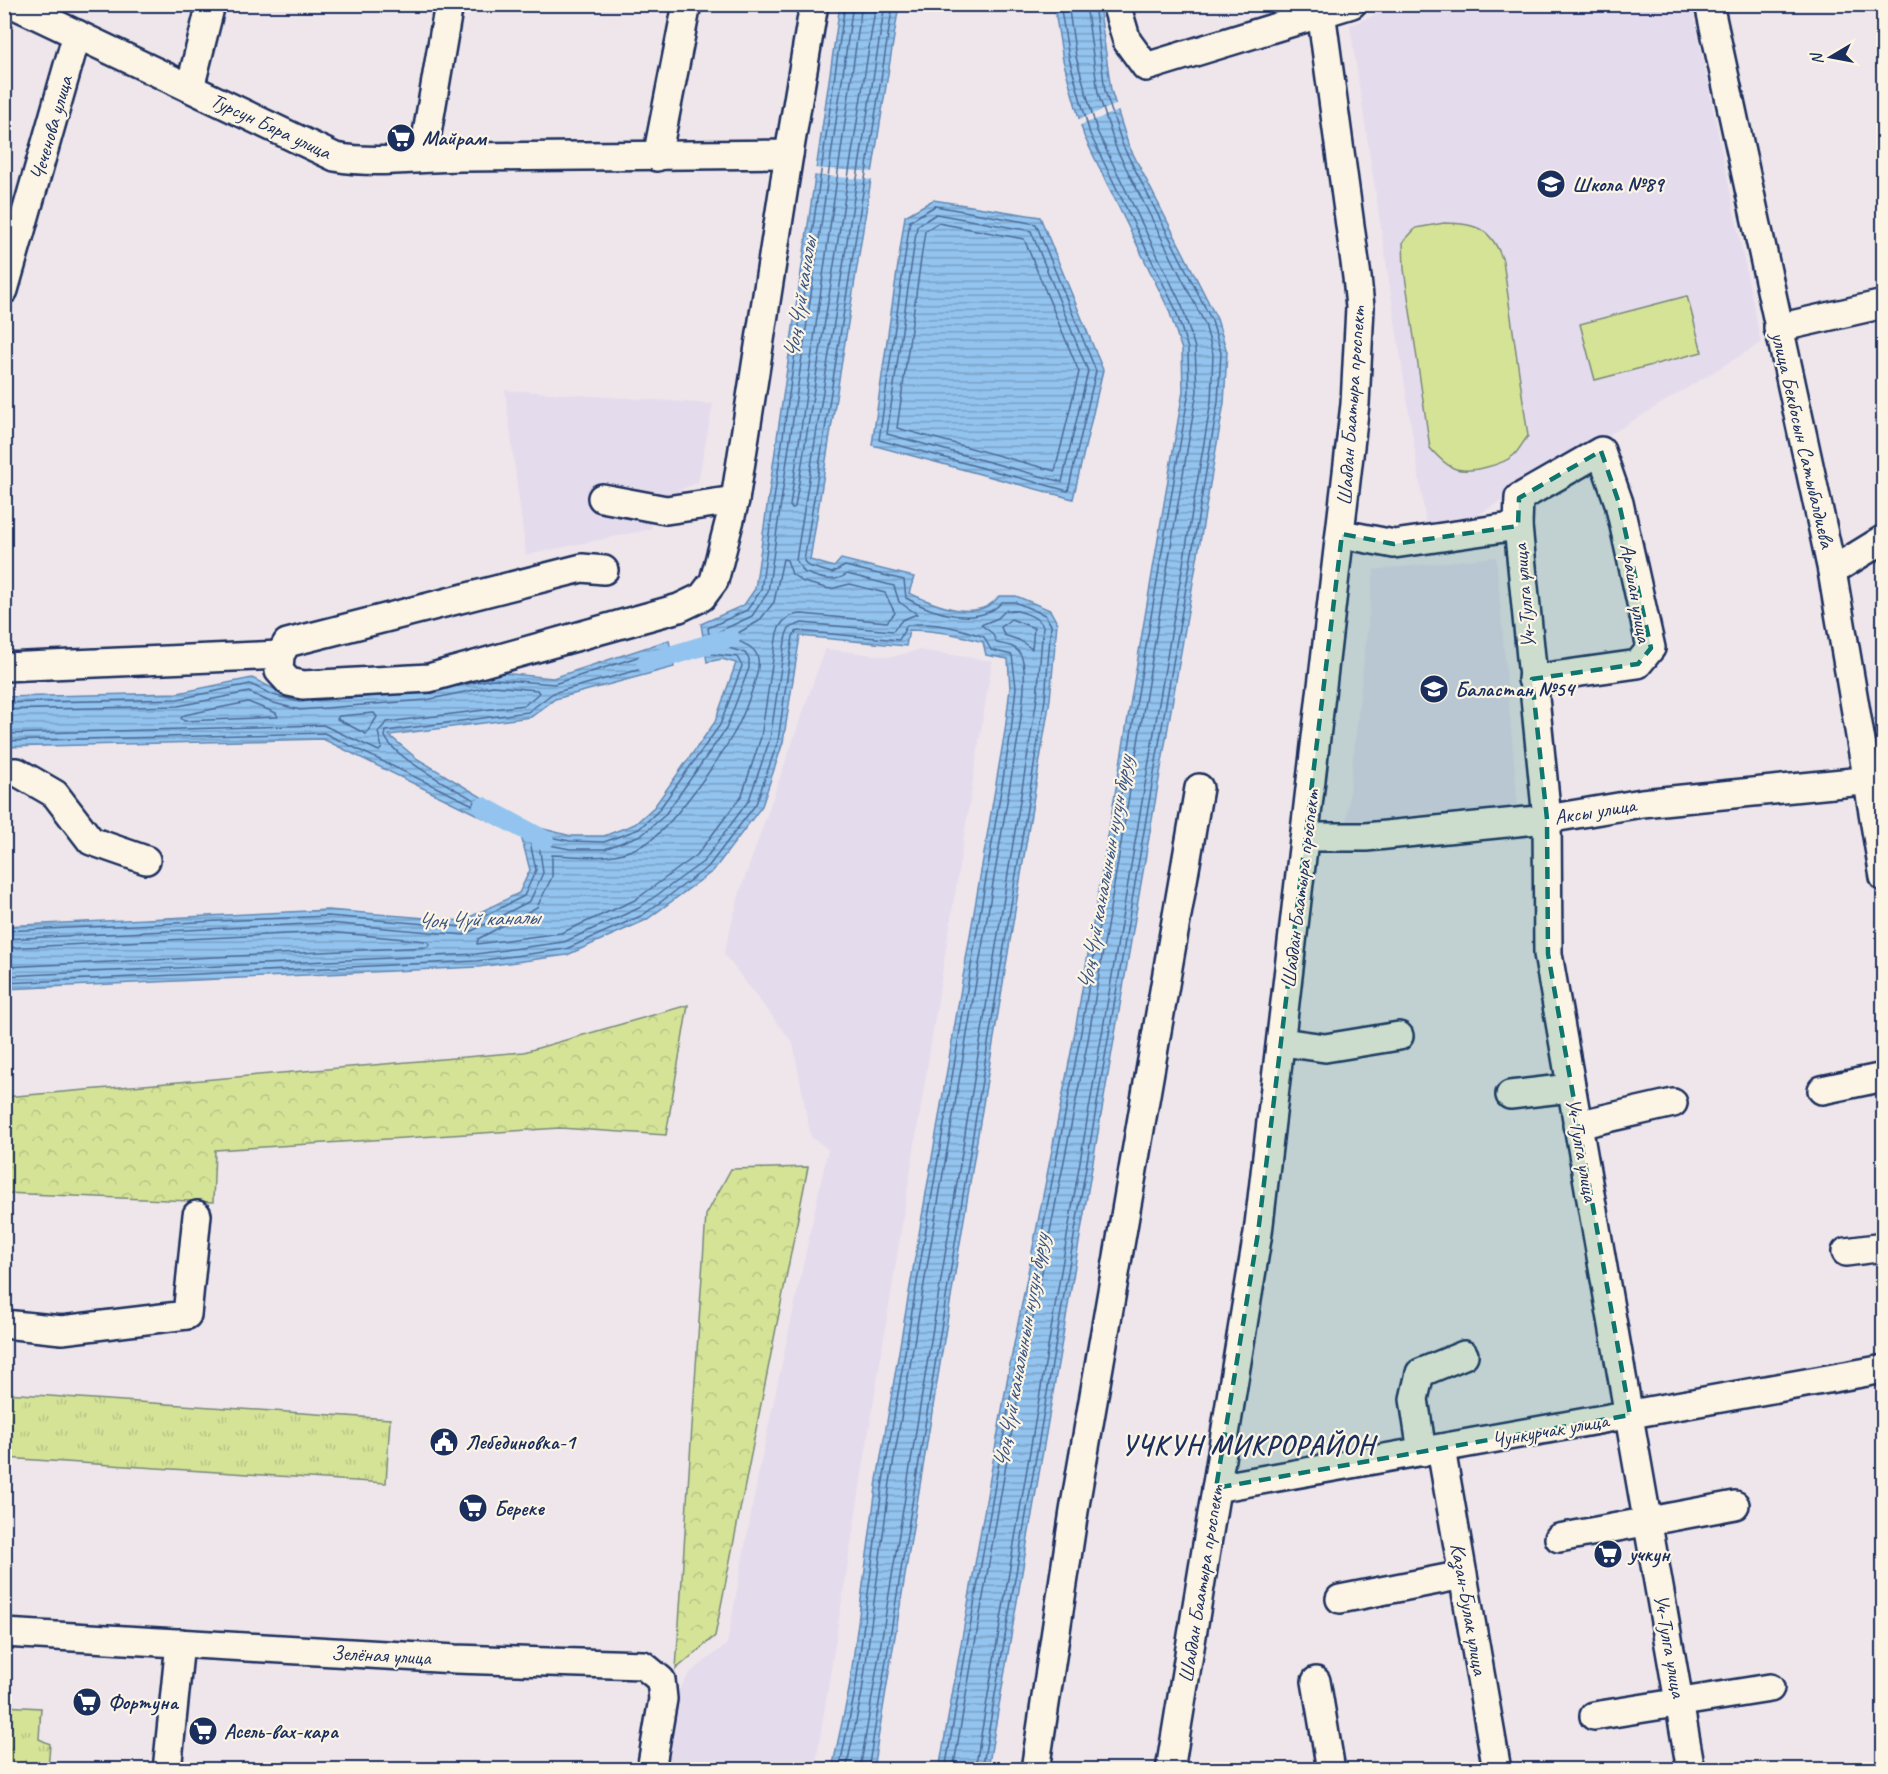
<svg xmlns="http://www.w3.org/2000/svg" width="1888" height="1774" font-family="Caveat,sans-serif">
<defs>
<pattern id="grass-tufts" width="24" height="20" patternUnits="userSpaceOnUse" patternTransform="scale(1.5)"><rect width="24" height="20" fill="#d5e397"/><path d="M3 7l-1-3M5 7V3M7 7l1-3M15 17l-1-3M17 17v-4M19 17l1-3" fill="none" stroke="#b6c385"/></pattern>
<pattern id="forest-crowns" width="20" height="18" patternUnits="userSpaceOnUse" patternTransform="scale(1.5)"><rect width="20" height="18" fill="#d5e397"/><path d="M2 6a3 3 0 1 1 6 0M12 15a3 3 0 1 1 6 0" fill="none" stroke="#b6c385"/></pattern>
<pattern id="water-rules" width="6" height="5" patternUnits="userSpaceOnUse" patternTransform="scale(1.5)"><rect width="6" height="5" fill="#93c4ef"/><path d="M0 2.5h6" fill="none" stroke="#77a0c5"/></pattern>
</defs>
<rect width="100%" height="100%" fill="#eee6ea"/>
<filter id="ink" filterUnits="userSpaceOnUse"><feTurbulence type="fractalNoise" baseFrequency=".0167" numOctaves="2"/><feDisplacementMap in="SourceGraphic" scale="12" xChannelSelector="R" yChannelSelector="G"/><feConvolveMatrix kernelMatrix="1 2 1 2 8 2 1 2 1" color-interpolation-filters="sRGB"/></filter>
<g filter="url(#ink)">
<!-- built -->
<g fill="#e4dbed">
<path d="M1400,5H1692L1761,343L1476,516L1426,523L1350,25Z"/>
<path d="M505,390L713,404L698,482L650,504L651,529L526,555Z"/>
<path d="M1496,557L1518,808L1346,824L1374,570Z"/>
<path d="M825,649L892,657L919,650L992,661L815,1769L663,1770L672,1700L690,1673L727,1644L760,1466L828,1149L811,1137L793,1043L724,954L740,892Z"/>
</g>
<!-- grass -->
<g fill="url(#grass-tufts)" stroke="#78897a" stroke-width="1.5">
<path d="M5,1393L390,1419L386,1483L5,1458Z"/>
<path d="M4,1706L41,1708L39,1739L50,1744L48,1769H5Z"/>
</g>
<!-- forest -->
<g fill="url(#forest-crowns)" stroke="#78897a" stroke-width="1.5">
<path d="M688,1005L666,1135L560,1128L215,1150L213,1202L5,1193V1097L524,1052Z"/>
<path d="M808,1167L715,1636L676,1669L706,1215L731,1169Z"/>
</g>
<!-- garden -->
<g fill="#d5e397" stroke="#78897a" stroke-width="1.5">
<path d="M1444,223C1477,223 1492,229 1503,261L1528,436C1523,442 1519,450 1514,455C1503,465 1470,473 1456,469C1446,466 1437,456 1430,448L1404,269L1403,242L1416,228Z"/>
<path d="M1687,296L1702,352L1595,380L1580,324Z"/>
</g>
<!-- water -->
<g fill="url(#water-rules)" stroke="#6388b5" stroke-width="1.5">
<path d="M840,5H899L810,560L834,567L841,559L914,577L909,593C935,605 978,624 999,596H1016L1050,610L1057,623L1050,699L873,1769H832L849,1690L877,1480L1005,731L1010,688L1008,659L986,655L983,642C958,634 936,630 909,630L906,646L800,636L783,742L762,806L713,871L646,920L567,955L478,967L5,989L4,926L328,910L462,921L519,893L530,870L520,832L524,824L571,836H604L635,824L654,807L715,722L736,663L722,659L707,662L701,624L744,605L755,589Z"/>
<path d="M1054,5H1099L1111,90L1128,144L1217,319L1227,352L1224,403L988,1769L939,1770L1009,1370L1074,1037L1183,391L1182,350L1169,310L1084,136L1063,60Z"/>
<path d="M933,200L1040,217L1103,370L1073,499L872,445L905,216Z"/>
<path d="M669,640L674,667L555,699L531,717L389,735L416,758L508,813L500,826L323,739L5,747L4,697L178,693L252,678L274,689L300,696L492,672L553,678Z"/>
</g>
<!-- pier -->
<g fill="#eee6ea">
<path d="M1118,104L1121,110L1078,126L1077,120Z"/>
<path d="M813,168L875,172L874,180L812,175Z"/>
</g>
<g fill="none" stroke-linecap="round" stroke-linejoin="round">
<!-- shore -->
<g stroke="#4b6b98" stroke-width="1.5">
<path d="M862,4L790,506L792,509L795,507L876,4"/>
<path d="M935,206L1036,224L1096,371L1068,491L879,440L910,221Z"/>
<path d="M936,214L1031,231L1088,371L1062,482L887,434L917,226Z"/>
<path d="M938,223L1024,239L1079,372L1055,471L897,428L925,231Z"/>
<path d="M783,559L787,560L792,574L803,582L830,589L850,584L885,593L895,613L887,622L802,614C789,614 781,621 777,633L761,737L742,795L697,855L635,900L561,933L477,944L478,939L537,907L552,877V855C587,856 612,862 645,844C669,831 720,758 734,733C742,720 761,672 758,659C755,643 738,645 733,636L759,621L774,602Z"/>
<path d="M1011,619L1034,628L1032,649L1019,640L1004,635L1001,627Z"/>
<path d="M248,702L276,713L278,717L184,721L181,718L184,715Z"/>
<path d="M4,703L178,699L250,684L273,695L299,702L385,695"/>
<path d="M4,710L178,706L249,692L270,702L300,710L426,700L493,686L537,690L539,693L525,705L387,722L378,732L382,748L379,751L323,725L4,734"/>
<path d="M374,713L377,717L366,734L337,719L339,716Z"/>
<path d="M4,741L324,733L473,805L474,800C454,788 392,757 385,736L386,731L528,712L553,693L664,663L667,660L662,649L554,684L493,679L458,686"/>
<path d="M4,931L328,916L463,927L524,896L536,870L528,833L570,841L604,842L639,829L658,811L720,725L742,666L737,657L712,654L708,628L747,610L761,590L845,4"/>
<path d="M4,939L328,923L464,935L530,901L543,873L539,843L570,849H605L643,834L664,816L726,729L749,668V659L745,653L719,645L716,633L752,616L768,592L853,4"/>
<path d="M4,948L328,932L427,941L430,944L427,947L4,967"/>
<path d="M4,976L476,954L564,942L639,908L703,862L749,800L770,739L786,635L789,628L802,623L893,631L902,620L917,614L899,602L894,586L847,574C833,584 819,578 804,572L796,560L885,4"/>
<path d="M4,983L477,961L566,949L643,915L708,867L756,804L778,741L793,636L797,631L899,640L907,625C934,621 960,628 984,637L991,650L1012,655L1016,687L1011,732L883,1481L855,1691L839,1770"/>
<path d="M846,1770L862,1692L890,1482L1019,732C1021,714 1030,666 1019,652C1014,645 1005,645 997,643L992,633L981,625L998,618L1006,610C1017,609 1038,616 1043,626L1037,698L860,1770"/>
<path d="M868,1770L1045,699L1051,625L1045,615L1015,602H1002C979,628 932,613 906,598L904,580L845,566L832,573L808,566L804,561L893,4"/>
<path d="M945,1770L1015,1371L1080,1038L1189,391L1188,349L1175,308L1090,134L1069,58L1060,4"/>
<path d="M953,1770L1022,1373L1088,1040L1197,391L1195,348L1182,306L1097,131L1076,57L1068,4"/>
<path d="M975,1770L1211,402L1213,354L1205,324L1116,148L1098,93L1086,4"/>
<path d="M982,1770L1218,402L1221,353L1212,321L1123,146L1105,91L1094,4"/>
</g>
<!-- canal -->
<g stroke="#93c4ef" stroke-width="20">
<path d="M646,663L730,638"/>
<path d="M483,807L544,840"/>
</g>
<!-- minor casing -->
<g stroke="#1b2f5e" stroke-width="32">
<g id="minor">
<path d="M13,4L335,157C377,165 419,157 462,157C571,157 680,156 789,154L814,4"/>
<path d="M1116,4L1127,41L1146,67L1352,4"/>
<path d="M1709,4L1832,571L1884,877"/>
<path d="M190,88L211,4"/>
<path d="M423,157L449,4"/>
<path d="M657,157L687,4"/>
<path d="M4,290L77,34"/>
<path d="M1778,328L1884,304"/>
<path d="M602,498L666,510L735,500"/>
<path d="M1518,526L1547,819L1548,954L1691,1770"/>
<path d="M1342,534L1394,544L1518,526L1519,498L1601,451L1619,503L1651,648L1638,664L1532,679"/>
<path d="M604,570L582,568L287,643L280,655L279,671L289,682L303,685L429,678L679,608L702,597L714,581L735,500L789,154"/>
<path d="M1832,571L1884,539"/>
<path d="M4,667L280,655"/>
<path d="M4,772H17L55,794L91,841L146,860"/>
<path d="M1306,837H1366L1547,819L1642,803L1883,779"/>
<path d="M1282,1042L1325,1048L1399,1036"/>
<path d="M1822,1090L1884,1077"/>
<path d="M1510,1095L1570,1088"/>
<path d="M1577,1125L1673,1103"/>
<path d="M1846,1252L1884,1247"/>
<path d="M4,1324L62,1330L187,1315L197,1215"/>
<path d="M1441,1449L1497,1770"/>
<path d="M1422,1452L1414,1399L1420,1373L1464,1355"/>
<path d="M1216,1488L1884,1369"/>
<path d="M1559,1538L1735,1505"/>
<path d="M1340,1599L1463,1575"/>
<path d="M4,1633L455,1659L643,1665L661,1680L663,1699L651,1770"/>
<path d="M1316,1681L1331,1770"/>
<path d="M1594,1716L1770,1688"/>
<path d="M167,1770L180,1643"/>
<path d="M1035,1770L1074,1511L1199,788"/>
<path d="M1170,1770L1258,1233L1355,404L1360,307L1357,277L1320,4"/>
</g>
</g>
<!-- minor -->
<use href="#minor" stroke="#fcf5e5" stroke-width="27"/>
</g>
</g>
<!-- marked area -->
<path fill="#0f766e" fill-opacity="0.2" stroke="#0f766e" stroke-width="4.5" stroke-dasharray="12 8" stroke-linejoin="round" d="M1601,451L1619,503L1651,648L1638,664L1532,679L1547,819L1548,954L1630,1415L1216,1488L1258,1233L1342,534L1394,544L1518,526L1519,498Z"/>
<!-- icons -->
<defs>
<g id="supermarket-disc" transform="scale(1.5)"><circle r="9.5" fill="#1b2f5e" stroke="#fcf5e5"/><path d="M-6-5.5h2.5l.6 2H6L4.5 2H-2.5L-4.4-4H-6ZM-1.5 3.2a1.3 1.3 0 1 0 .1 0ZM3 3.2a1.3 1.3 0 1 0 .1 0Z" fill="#fff"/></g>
<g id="school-disc" transform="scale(1.5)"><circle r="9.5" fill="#1b2f5e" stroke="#fcf5e5"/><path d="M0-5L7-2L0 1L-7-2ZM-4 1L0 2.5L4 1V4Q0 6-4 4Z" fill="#fff"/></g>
<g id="civic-disc" transform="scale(1.5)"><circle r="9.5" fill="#1b2f5e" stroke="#fcf5e5"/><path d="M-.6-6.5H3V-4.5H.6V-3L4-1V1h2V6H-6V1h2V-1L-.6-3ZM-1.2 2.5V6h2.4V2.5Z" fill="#fff"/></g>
</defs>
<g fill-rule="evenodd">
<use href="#supermarket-disc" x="401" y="138"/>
<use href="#school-disc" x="1551" y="184"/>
<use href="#school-disc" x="1434" y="689"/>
<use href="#civic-disc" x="444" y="1442"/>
<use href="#supermarket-disc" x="473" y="1508"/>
<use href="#supermarket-disc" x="1608" y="1554"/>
<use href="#supermarket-disc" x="87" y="1702"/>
<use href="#supermarket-disc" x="203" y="1731"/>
</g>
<g text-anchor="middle" stroke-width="4.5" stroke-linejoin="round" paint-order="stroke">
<!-- street labels -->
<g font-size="21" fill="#1b2f5e" stroke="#fcf5e5">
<text transform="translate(271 126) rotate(25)" y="7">Турсун Бяра улица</text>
<text transform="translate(51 128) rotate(-74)" y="7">Чеченова улица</text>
<text transform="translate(1351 406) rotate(-86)" y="7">Шабдан Баатыра проспект</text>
<text transform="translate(1803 440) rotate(77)" y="7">улица Бекбосын Сатыбалдиева</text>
<text transform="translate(1636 593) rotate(80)" y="7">Арашан улица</text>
<text transform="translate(1524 596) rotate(-95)" y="7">Уч-Тулга улица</text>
<text transform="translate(1595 811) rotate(-9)" y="7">Аксы улица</text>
<text transform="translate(1300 889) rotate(-83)" y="7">Шабдан Баатыра проспект</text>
<text transform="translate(1582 1150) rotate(80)" y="7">Уч-Тулга улица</text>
<text transform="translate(1550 1430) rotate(-10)" y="7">Чункурчак улица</text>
<text transform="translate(1201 1584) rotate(-81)" y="7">Шабдан Баатыра проспект</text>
<text transform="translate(1469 1609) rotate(80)" y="7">Казан-Булак улица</text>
<text transform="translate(1670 1646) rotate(80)" y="7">Уч-Тулга улица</text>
<text transform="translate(381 1655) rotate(3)" y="7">Зелёная улица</text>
</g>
<!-- poi labels -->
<g font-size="21" font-weight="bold" fill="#1b2f5e" stroke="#fcf5e5" text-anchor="start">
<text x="422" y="145">Майрам</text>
<text x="1572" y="191">Школа №89</text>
<text x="1455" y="696">Баластан №54</text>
<text x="465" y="1449">Лебединовка-1</text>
<text x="494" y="1515">Береке</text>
<text x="1629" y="1561">учкун</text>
<text x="108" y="1709">Фортуна</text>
<text x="224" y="1738">Асель-вах-кара</text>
</g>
<!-- water labels -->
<g font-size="22" font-style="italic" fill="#395482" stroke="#fcf5e5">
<text transform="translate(799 298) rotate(-81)" y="8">Чоң Чүй каналы</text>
<text transform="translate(1104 873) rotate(-80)" y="8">Чоң Чүй каналынын нугун буруу</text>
<text transform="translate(478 918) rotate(-2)" y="8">Чоң Чүй каналы</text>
<text transform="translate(1020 1351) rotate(-80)" y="8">Чоң Чүй каналынын нугун буруу</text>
</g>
<!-- district labels -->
<g font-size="27" font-weight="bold" letter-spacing="1.5" fill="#1b2f5e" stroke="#fcf5e5">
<text x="1248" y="1454">УЧКУН МИКРОРАЙОН</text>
</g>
</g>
<!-- margin -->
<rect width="1888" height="1774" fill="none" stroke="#fcf5e5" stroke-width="24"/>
<rect x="12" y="12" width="1864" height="1750" fill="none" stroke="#1b2f5e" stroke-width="2" filter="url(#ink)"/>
<!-- north arrow -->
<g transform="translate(1831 57) rotate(260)" stroke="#fcf5e5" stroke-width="4.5" paint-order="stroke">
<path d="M0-4.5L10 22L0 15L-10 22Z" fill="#1b2f5e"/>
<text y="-9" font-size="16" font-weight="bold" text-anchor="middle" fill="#1b2f5e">N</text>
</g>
</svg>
